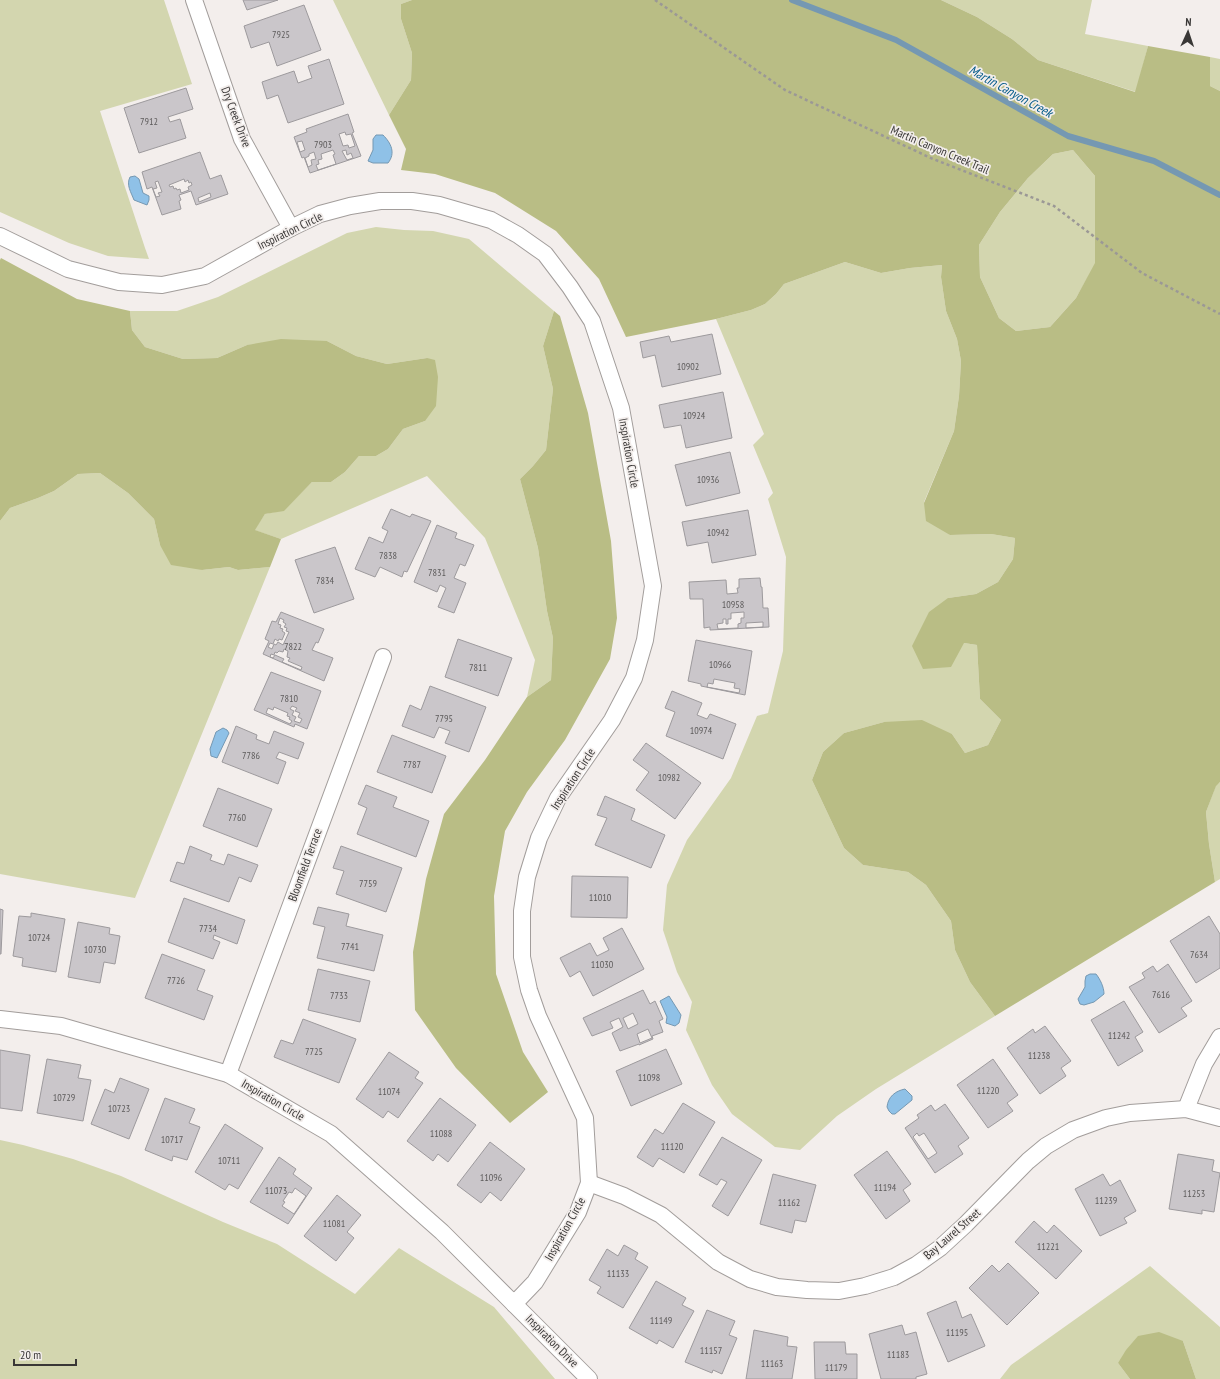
<svg xmlns="http://www.w3.org/2000/svg" width="1220" height="1379" font-family="'PT Sans Narrow',sans-serif">
<rect width="100%" height="100%" fill="#f3eeec"/>
<!-- green -->
<g fill="#d3d6af">
<path d="M0,0H164L192,84L100,111L145,248L149,259L108,256L69,243L0,212Z"/>
<path d="M333,0H412L401,4V19L412,53L411,80L389,115Z"/>
<path d="M941,0H1092L1085,34L1148,46L1136,92L1038,60L1012,39L977,17Z"/>
<path d="M1210,57L1220,59V91L1210,86Z"/>
<path d="M1073,150L1095,176L1096,263L1076,298L1050,327L1016,331L999,318L980,277L979,245L1000,212L1028,178L1053,154Z"/>
<path d="M376,227L404,230L433,231L469,239L554,311L543,346L553,389L546,450L533,466L520,479L538,548L547,611L553,638L551,680L527,697L535,660L485,538L427,476L281,539L254,530L265,514L284,510L312,482H331L345,472L359,456H376L388,449L403,429L425,421L427,358L387,364L356,356L327,341L247,345L217,358L183,359L145,347L132,330L130,311H177L218,297L347,233Z"/>
<path d="M845,262L881,273L910,268L942,265L941,277L946,311L957,339L961,361L959,396L954,431L924,502L950,535L991,534L1015,538L1013,559L998,582L976,594L948,598L964,643L977,645L980,699L1001,720L988,745L965,753L952,734L884,722L844,733L823,752L812,780L844,848L863,865L908,872L926,885L951,921L955,950L970,982L995,1016L876,1089L837,1116L800,1150L775,1147L732,1114L712,1085L686,1030L692,1002L677,972L663,930L667,885L687,840L731,778L757,716L768,713L783,651L786,557L768,499L773,493L753,445L764,434L716,319L751,310L765,304L776,294L784,284Z"/>
<path d="M100,473L128,493L154,519L160,545L202,570L229,567L238,570L270,567L135,898L0,874V521L10,508L38,498L54,491L78,474Z"/>
<path d="M1220,782V879L1215,882L1209,844L1206,812L1216,785Z"/>
<path d="M0,1140L23,1145L73,1159L121,1176L223,1222L277,1244L355,1294L399,1248L494,1307L555,1379H0Z"/>
<path d="M1150,1266L1220,1327V1379H1196L1183,1341L1118,1363L1130,1379H1000L1011,1365Z"/>
</g>
<!-- forest -->
<g fill="#b9bd85" fill-rule="evenodd">
<path d="M412,0H941L977,17L1012,39L1038,60L1135,92L1148,46L1210,57V86L1220,91V782L1216,786L1206,812L1209,844L1215,882L995,1016L970,982L955,950L951,921L926,885L908,872L863,865L844,848L812,780L823,752L844,733L884,722L922,720L952,734L965,753L988,745L1001,720L980,699L977,645L964,643L951,667L923,669L912,646L929,612L948,598L976,594L998,582L1013,559L1015,538L991,534L950,535L926,521L924,503L954,431L959,396L961,361L957,339L946,311L941,277L942,265L910,268L881,273L845,262L784,284L776,294L765,304L751,310L716,319L626,337L599,279L556,231L495,193L435,174L401,170L406,149L389,115L411,80L412,53L401,19V4ZM1073,150L1095,176V263L1076,298L1050,327L1016,331L999,318L980,277L979,245L1000,212L1028,178L1053,154Z"/>
<path d="M1,258L77,299L130,311L132,330L145,347L183,359L217,358L247,345L281,339L327,341L356,356L387,364L427,358L435,360L438,377L436,406L425,421L403,429L388,449L376,456H359L345,472L331,482H312L284,511L265,514L255,530L281,539L270,567L238,570L229,567L202,570L171,565L160,545L154,519L128,493L100,473L78,474L54,491L38,498L10,508L0,521V260Z"/>
<path d="M554,311L560,316L588,413L611,541L617,618L610,659L565,740L527,792L505,831L494,896L496,974L523,1052L548,1092L510,1123L456,1068L415,1010L413,952L426,879L444,814L485,760L527,697L551,680L553,638L547,611L538,548L520,479L533,466L546,450L553,389L543,346Z"/>
<path d="M1159,1332L1183,1341L1196,1379H1130L1118,1363L1126,1350L1138,1336Z"/>
</g>
<!-- water -->
<g fill="#8fc1e7" stroke="#7598b2">
<path d="M376,135H383C391,143 396,153 388,163H373L368,161L373,150V139Z"/>
<path d="M135,176L139,179L143,193L149,196V200L147,205L134,200C131,192 126,185 130,177Z"/>
<path d="M223,728L227,730L229,733L217,758L211,756L210,749L216,732Z"/>
<path d="M1090,974H1096C1100,979 1104,987 1104,994L1094,1002L1084,1005L1080,1004L1078,999L1085,987V981L1086,976Z"/>
<path d="M669,996L681,1015L679,1023L675,1026L666,1023L667,1017L660,1001Z"/>
<path d="M905,1089L912,1096V1100L895,1114H892L889,1111L887,1107C888,1097 895,1091 905,1089Z"/>
</g>
<g fill="none" stroke-linecap="round" stroke-linejoin="round">
<!-- stream -->
<path stroke="#7598b2" stroke-width="6" d="M792,0L896,40L1068,136L1154,161L1220,195"/>
</g>
<!-- building -->
<g fill="#cac6ca" stroke="#9d9a9d" fill-rule="evenodd">
<path d="M243,0H278L247,10Z"/>
<path d="M304,5L321,50L277,66L269,42L251,48L244,26Z"/>
<path d="M329,59L344,104L288,123L278,95L267,99L262,82L294,71L298,83L312,78L308,66Z"/>
<path d="M186,88L193,109L168,117L170,122L180,119L186,138L139,153L124,108Z"/>
<path d="M348,114L354,132L352,133L361,156L310,173L304,157L302,158L294,137L307,132L306,129ZM345,132L346,135L351,134L355,146L349,148L348,145L343,146L339,134ZM302,141L305,150L300,152L297,142ZM333,150L335,154L333,155L336,164L318,170L316,165L319,164L318,160L322,159L321,154ZM346,150L347,155L351,153L353,158L347,160L342,151ZM314,152L316,159L311,160L312,165L308,167L305,158L309,156V154Z"/>
<path d="M200,152L210,179L221,175L228,194L196,205L191,191L179,195L181,200L179,201L181,209L162,215L152,187L147,189L142,172ZM184,179L185,182L188,180L189,183L191,182L192,185L188,187L189,190L181,193L180,189L177,190L176,188L174,189L173,186L170,187L169,185ZM158,181L162,192L158,193L160,196L156,197L153,189L157,188L155,182ZM210,193L211,197L199,202L198,198Z"/>
<path d="M712,334L721,374L662,387L655,355L643,358L640,342L669,336L671,342Z"/>
<path d="M723,392L732,438L686,448L681,425L664,428L659,405Z"/>
<path d="M730,452L740,493L686,506L675,465Z"/>
<path d="M391,509L410,517L412,514L431,521L407,572L404,571L402,577L380,567L375,577L355,569L369,537L383,543L388,531L382,528Z"/>
<path d="M748,510L756,555L712,563L708,542L687,546L682,522Z"/>
<path d="M437,525L457,533L455,538L474,545L465,566L460,564L454,578L466,583L454,613L438,607L446,588L440,585L437,592L414,582Z"/>
<path d="M335,547L354,599L314,613L295,560Z"/>
<path d="M760,578L761,587H762L763,608H768L769,627L710,630V627L704,628L703,599H690L689,582L726,580L727,594L738,593L737,588H739V579ZM744,612V618H741V623L738,624V628L718,629L717,624L723,623V619H726V624H728V619H731V613ZM763,622V627L746,628V623Z"/>
<path d="M281,612L324,629L318,643L316,642L312,650L333,658L324,681L263,654L269,641L265,639L272,621L276,622ZM280,618L284,620L283,622L286,624L284,627L287,628L286,631L289,632L283,645L278,642L276,645L274,644L272,649L268,647L270,643L273,644L275,639L278,641L279,639L282,640L285,633L282,631L283,629L280,628L281,625L278,624ZM284,649L288,651L287,657L290,658L288,661L302,667L301,670L282,662L284,659L275,655L273,658L270,657L271,654L274,655L275,652L277,653L279,651L283,652Z"/>
<path d="M458,639L512,658L498,696L445,677Z"/>
<path d="M696,640L752,651L745,695L701,686V684L688,681ZM714,679L735,683L734,688L740,689L739,693L707,687L708,683L713,684Z"/>
<path d="M271,672L321,691L307,729L295,724L294,727L254,710ZM292,706L297,708L295,711L300,713L298,717L302,719L300,723L294,721L296,717L292,715L294,711L290,709ZM274,707L288,713L287,716L290,717L289,719L292,721L290,724L266,713L268,708L273,710Z"/>
<path d="M430,686L486,707L469,752L445,743L450,731L439,727L434,738L402,726L410,705L421,710Z"/>
<path d="M672,691L702,703L697,715L707,719L710,714L736,724L723,759L666,736L675,712L665,708Z"/>
<path d="M236,726L257,735L256,739L269,744L274,731L304,743L298,759L279,752L276,758L286,762L278,784L222,762Z"/>
<path d="M392,735L446,756L432,793L377,772Z"/>
<path d="M646,743L701,783L675,819L636,790L649,772L633,760Z"/>
<path d="M366,785L397,797L393,807L429,821L416,857L357,834L367,808L358,804Z"/>
<path d="M218,788L272,809L257,847L203,826Z"/>
<path d="M605,796L635,809L631,820L665,835L651,868L595,845L607,818L597,815Z"/>
<path d="M190,846L212,855L210,860L224,865L228,854L258,865L251,882L239,877L229,902L170,881L177,862L184,864Z"/>
<path d="M341,846L402,868L386,912L336,894L344,871L333,868Z"/>
<path d="M572,876L628,877L627,918L571,917Z"/>
<path d="M184,898L245,920L237,944L214,935L213,939L220,942L213,959L168,942Z"/>
<path d="M318,907L349,914L346,926L383,935L374,971L317,958L325,927L313,924Z"/>
<path d="M0,909L3,910L1,954H0Z"/>
<path d="M31,913L65,919L56,972L22,966L23,958L13,956L19,916L31,917Z"/>
<path d="M1209,916L1220,934V968L1196,983L1170,941Z"/>
<path d="M78,922L110,928L109,934L120,936L115,964L104,962L100,983L68,977Z"/>
<path d="M622,928L644,969L593,996L580,971L570,977L560,958L590,943L597,956L609,950L603,938Z"/>
<path d="M162,954L205,970L197,990L213,996L204,1020L145,998Z"/>
<path d="M1168,964L1192,1001L1181,1008L1187,1016L1159,1033L1129,987L1145,978L1142,973L1153,966L1157,972Z"/>
<path d="M318,969L370,981L360,1022L308,1010Z"/>
<path d="M643,990L650,1004L655,1001L663,1019L659,1021L663,1032L652,1036L653,1039L639,1045V1044L620,1051L612,1033L623,1027L619,1018L610,1022L613,1028L592,1036L583,1018ZM633,1013L638,1024L628,1029L623,1018ZM648,1029L652,1038L640,1043L637,1034Z"/>
<path d="M1124,1001L1143,1032L1135,1037L1143,1051L1118,1066L1091,1020Z"/>
<path d="M303,1019L356,1039L339,1083L274,1057L281,1040L293,1044Z"/>
<path d="M1045,1026L1071,1061L1061,1068L1066,1076L1040,1094L1007,1048L1033,1029L1035,1033Z"/>
<path d="M666,1049L682,1084L631,1106L616,1071Z"/>
<path d="M0,1050L30,1055L22,1111L0,1108Z"/>
<path d="M389,1052L419,1072L415,1078L423,1083L398,1118L388,1111L383,1118L356,1099Z"/>
<path d="M47,1059L81,1065L78,1078L91,1080L83,1121L37,1113Z"/>
<path d="M993,1059L1018,1095L1007,1103L1013,1111L988,1128L957,1085Z"/>
<path d="M120,1078L149,1089L129,1139L91,1124L105,1089L114,1093Z"/>
<path d="M165,1098L195,1109L189,1123L200,1127L187,1160L173,1156L172,1161L145,1150Z"/>
<path d="M440,1098L476,1125L448,1162L438,1154L433,1161L407,1141Z"/>
<path d="M683,1103L715,1122L684,1173L659,1158L653,1167L637,1157L655,1129L663,1134Z"/>
<path d="M945,1104L969,1138L958,1146L963,1154L935,1173L905,1128L919,1118L917,1115L931,1105L935,1111ZM917,1133L919,1136L924,1133L937,1153L928,1159L913,1137Z"/>
<path d="M225,1124L263,1148L238,1189L229,1184L225,1190L195,1172Z"/>
<path d="M722,1137L762,1160L728,1216L712,1206L727,1182L721,1179L717,1185L699,1175Z"/>
<path d="M490,1142L525,1169L501,1201L490,1192L481,1203L457,1185Z"/>
<path d="M887,1151L911,1184L903,1190L910,1201L886,1219L854,1175Z"/>
<path d="M1178,1154L1214,1160L1212,1171L1220,1173L1214,1212L1202,1210V1214L1169,1209Z"/>
<path d="M279,1157L296,1169L293,1174L312,1188L288,1224L250,1202ZM295,1188L306,1196L294,1214L282,1206L285,1202L283,1201L289,1192L292,1193Z"/>
<path d="M773,1174L816,1185L806,1222L795,1220L792,1233L760,1224Z"/>
<path d="M1103,1174L1110,1186L1120,1180L1136,1211L1124,1218L1127,1223L1100,1236L1075,1189Z"/>
<path d="M337,1195L361,1215L347,1232L354,1238L336,1261L304,1236Z"/>
<path d="M1034,1221L1047,1233L1054,1225L1082,1251L1056,1279L1015,1242Z"/>
<path d="M624,1245L638,1253L635,1259L648,1267L623,1308L597,1293L601,1287L589,1280L607,1249L618,1256Z"/>
<path d="M1008,1263L1039,1293L1007,1325L969,1288L992,1265L999,1272Z"/>
<path d="M656,1281L686,1298L682,1305L694,1311L673,1348L659,1340L657,1344L629,1328Z"/>
<path d="M956,1301L962,1318L971,1314L985,1346L948,1362L927,1313Z"/>
<path d="M707,1310L735,1321L729,1335L737,1338L722,1374L713,1370L712,1373L685,1362Z"/>
<path d="M902,1325L905,1335L916,1332L927,1374L916,1377V1379H881L869,1334Z"/>
<path d="M754,1330L788,1337L787,1346L797,1347L792,1379H746Z"/>
<path d="M814,1342H845L846,1354H857V1379H815Z"/>
</g>
<g fill="none" stroke-linecap="round" stroke-linejoin="round">
<!-- street casing -->
<g stroke="#a29d9b" stroke-width="18">
<g id="street">
<path d="M194,0L242,139L291,228"/>
<path d="M0,236L68,269L119,282L162,285L205,276L291,228L320,214L350,206L380,201H412L439,205L491,220L518,235L545,254L570,287L592,321L621,408L653,586L645,640L634,678L612,720L558,798L539,838L527,877L522,911V957L529,990L538,1016L585,1118L589,1183L578,1212L535,1282L514,1304L442,1232L331,1134L228,1074L61,1026L0,1019"/>
<path d="M228,1074L383,657"/>
<path d="M1186,1109L1204,1064L1220,1037"/>
<path d="M589,1183L624,1196L661,1215L718,1262L750,1279L777,1287L807,1290L839,1291L865,1286L894,1277L916,1265L940,1248L966,1224L1028,1161L1046,1146L1073,1130L1106,1118L1130,1113L1186,1109L1220,1118"/>
<path d="M514,1304L589,1379"/>
</g>
</g>
<!-- path -->
<path stroke="#9b9896" stroke-width="2.5" stroke-dasharray="3 3" stroke-linecap="butt" d="M655,0L785,90L933,159L1054,206L1142,273L1220,314"/>
<!-- street -->
<use href="#street" stroke="#fff" stroke-width="16"/>
</g>
<g text-anchor="middle" stroke-width="3.5" stroke-linejoin="round" paint-order="stroke">
<!-- number labels -->
<g font-size="10" fill="#5d5b5b">
<text x="281" y="38">7925</text>
<text x="149" y="125">7912</text>
<text x="323" y="148">7903</text>
<text x="688" y="370">10902</text>
<text x="694" y="419">10924</text>
<text x="708" y="483">10936</text>
<text x="718" y="536">10942</text>
<text x="388" y="559">7838</text>
<text x="437" y="576">7831</text>
<text x="325" y="584">7834</text>
<text x="733" y="608">10958</text>
<text x="293" y="650">7822</text>
<text x="720" y="668">10966</text>
<text x="478" y="671">7811</text>
<text x="289" y="702">7810</text>
<text x="444" y="722">7795</text>
<text x="701" y="734">10974</text>
<text x="251" y="759">7786</text>
<text x="412" y="768">7787</text>
<text x="669" y="781">10982</text>
<text x="237" y="821">7760</text>
<text x="368" y="887">7759</text>
<text x="600" y="901">11010</text>
<text x="208" y="932">7734</text>
<text x="39" y="941">10724</text>
<text x="350" y="950">7741</text>
<text x="95" y="953">10730</text>
<text x="1199" y="958">7634</text>
<text x="602" y="968">11030</text>
<text x="176" y="984">7726</text>
<text x="1161" y="998">7616</text>
<text x="339" y="999">7733</text>
<text x="1119" y="1039">11242</text>
<text x="314" y="1055">7725</text>
<text x="1039" y="1059">11238</text>
<text x="649" y="1081">11098</text>
<text x="988" y="1094">11220</text>
<text x="389" y="1095">11074</text>
<text x="64" y="1101">10729</text>
<text x="119" y="1112">10723</text>
<text x="441" y="1137">11088</text>
<text x="172" y="1143">10717</text>
<text x="672" y="1150">11120</text>
<text x="229" y="1164">10711</text>
<text x="491" y="1181">11096</text>
<text x="885" y="1191">11194</text>
<text x="276" y="1194">11073</text>
<text x="1194" y="1197">11253</text>
<text x="1106" y="1204">11239</text>
<text x="789" y="1206">11162</text>
<text x="334" y="1227">11081</text>
<text x="1048" y="1250">11221</text>
<text x="618" y="1277">11133</text>
<text x="661" y="1324">11149</text>
<text x="957" y="1336">11195</text>
<text x="711" y="1354">11157</text>
<text x="898" y="1358">11183</text>
<text x="772" y="1367">11163</text>
<text x="836" y="1371">11179</text>
</g>
<!-- street labels -->
<g font-size="12" fill="#393736" stroke="#f3eeec">
<text transform="translate(236 117) rotate(69)" y="4">Dry Creek Drive</text>
<text transform="translate(940 150) rotate(23)" y="4">Martin Canyon Creek Trail</text>
<text transform="translate(290 231) rotate(-26)" y="4">Inspiration Circle</text>
<text transform="translate(629 453) rotate(80)" y="4">Inspiration Circle</text>
<text transform="translate(573 779) rotate(-57)" y="4">Inspiration Circle</text>
<text transform="translate(305 865) rotate(-70)" y="4">Bloomfield Terrace</text>
<text transform="translate(273 1100) rotate(30)" y="4">Inspiration Circle</text>
<text transform="translate(565 1229) rotate(-61)" y="4">Inspiration Circle</text>
<text transform="translate(952 1234) rotate(-41)" y="4">Bay Laurel Street</text>
<text transform="translate(552 1341) rotate(45)" y="4">Inspiration Drive</text>
</g>
<!-- water labels -->
<g font-size="13" font-style="italic" fill="#045b8a" stroke="#f3eeec">
<text transform="translate(1011 91) rotate(29)" y="5">Martin Canyon Creek</text>
</g>
</g>
<!-- north arrow -->
<g transform="translate(1188 32) rotate(3)" stroke="#f3eeec" stroke-width="3" paint-order="stroke">
<path d="M0-3L7 15L0 10L-7 15Z" fill="#393736"/>
<text y="-6" font-size="11" font-weight="bold" text-anchor="middle" fill="#393736">N</text>
</g>
<!-- scale -->
<path d="M14 1359v6h62v-6" fill="none" stroke="#393736" stroke-width="2"/>
<text x="20" y="1359" font-size="12" fill="#393736" stroke="#f3eeec" stroke-width="3" paint-order="stroke">20 m</text>
</svg>
